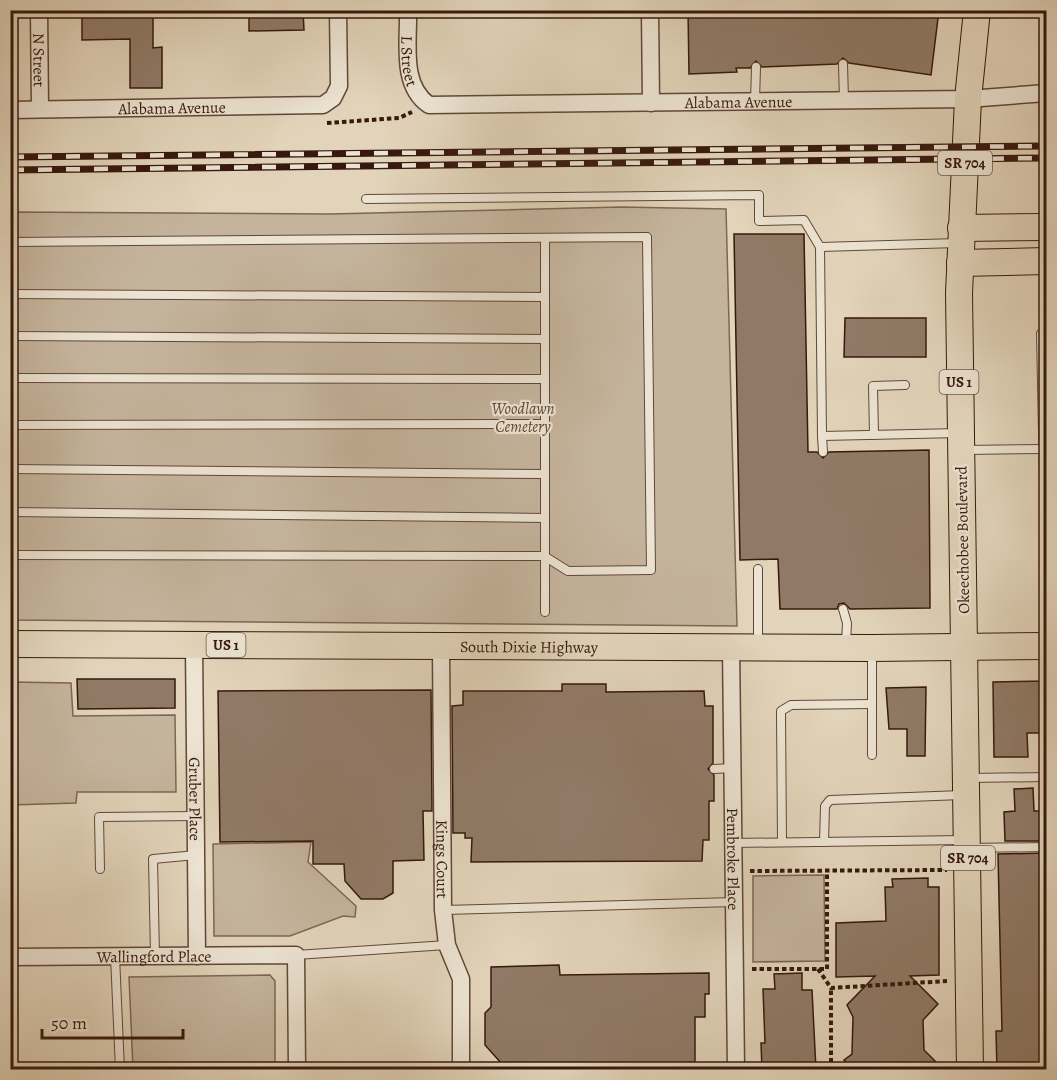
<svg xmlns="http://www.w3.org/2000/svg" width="1057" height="1080" font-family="Alegreya,serif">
<rect width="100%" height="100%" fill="#e2d4ba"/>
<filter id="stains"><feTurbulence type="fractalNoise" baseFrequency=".00333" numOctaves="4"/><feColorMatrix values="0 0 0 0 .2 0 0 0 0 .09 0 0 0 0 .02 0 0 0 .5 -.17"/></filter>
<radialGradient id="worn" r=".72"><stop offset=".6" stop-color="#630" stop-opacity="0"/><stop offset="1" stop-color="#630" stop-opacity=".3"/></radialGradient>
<!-- green -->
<g fill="#c5b49d" stroke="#7e6655" stroke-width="1.5">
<path d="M621,207L726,209L737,626L11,620V212L330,214Z"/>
<path d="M11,682L71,683L73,716L175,715L176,792H77L76,803L11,805Z"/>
<path d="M311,842L308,862L356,906L355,917L343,916L290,936H214L213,844Z"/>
<path d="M824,875L825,961L753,962V876Z"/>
<path d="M270,975L275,981V1069H133L129,977Z"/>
</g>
<!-- building -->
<g fill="#907a67" stroke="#37180d" stroke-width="1.5">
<path d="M249,10H303L304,30L249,31Z"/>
<path d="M688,10H939L931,75L849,63L843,58L837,64L762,67L756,61L750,68H736L737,72L689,74Z"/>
<path d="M82,13H153V48L162,47V88H130V39L82,40Z"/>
<path d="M734,234H804L808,452H817L823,458L829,452L929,450L930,608L850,609L844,603L839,604L837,609H780L778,559L740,560Z"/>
<path d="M845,318H926V357H844Z"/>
<path d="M77,679H175V708L78,709Z"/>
<path d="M1047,681V733H1027L1028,757H994L993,682Z"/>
<path d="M562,684H606V692L704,691L705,706H713V763L708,769L714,775V801H709V840H703L702,861L471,862L472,838H465V833H453L452,706L463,705V691H562Z"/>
<path d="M926,687L925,756H907V729H889L886,688Z"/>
<path d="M431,690L432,811H423L424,860L393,861V893L383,899H361L345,881L344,864H313V841L220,842L218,691Z"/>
<path d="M1033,788L1034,811H1047V841H1005L1004,812L1015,811L1014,789Z"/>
<path d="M1047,853V1070H997L996,1031H1002L998,854Z"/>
<path d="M928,878V887H939V975L910,976L938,1004L923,1020L924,1050L944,1070H854L844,1060L852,1054L853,1017L847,1005L875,976L836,977V923L886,921L885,887H893L892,879Z"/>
<path d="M559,965L560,975L709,973V994H705V1017H695V1063L690,1062L691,1070H502V1064L485,1045V1013L491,1007V967Z"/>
<path d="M802,973V990H812L816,1070H762L761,1043H765L763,989H775L774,974Z"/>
</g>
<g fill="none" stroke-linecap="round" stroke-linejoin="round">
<!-- service casing -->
<g stroke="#624738" stroke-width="10">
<g id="service">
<path d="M843,64L844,100"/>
<path d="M755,101L756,67"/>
<path d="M366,199L759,195V221L804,220L820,247"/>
<path d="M545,239V612"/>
<path d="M10,242L647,237L651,570L568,571L544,556L10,555"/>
<path d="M958,243L820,247L822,436L960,433"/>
<path d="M10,294L545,297"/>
<path d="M1046,333L1041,334L1046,577"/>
<path d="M10,336L545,339"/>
<path d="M10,378L545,379"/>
<path d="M10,425L545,424"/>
<path d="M874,435L873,386L905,385"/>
<path d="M822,436L823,452"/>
<path d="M964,450L1046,449"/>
<path d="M10,469L544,474"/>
<path d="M10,512L544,518"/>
<path d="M843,609L847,623L846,644"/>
<path d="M758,644V569"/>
<path d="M872,755V651"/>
<path d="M714,769L733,768"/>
<path d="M969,778L1046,777"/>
<path d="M782,842L781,711L791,705L872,704"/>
<path d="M824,842L825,806L830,800L962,795"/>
<path d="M734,843L965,840"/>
<path d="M968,848L1046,847"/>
<path d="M100,869L99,817L196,816"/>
<path d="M443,910L734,902"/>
<path d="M296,955L447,945"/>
<path d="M115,956L120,1070"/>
<path d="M155,956L153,859L196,855"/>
</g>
</g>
<!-- minor casing -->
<g stroke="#624738" stroke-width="19">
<g id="minor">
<path id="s1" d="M39,10L40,109"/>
<path id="s2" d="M408,10C409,42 400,85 429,105L968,99L1046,93"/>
<path d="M650,10L651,103"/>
<path id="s3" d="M10,110L323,105L333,98L339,86L338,10"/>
<path id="s4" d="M194,645L197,956"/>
<path id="s5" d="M441,645L443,910L447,945L461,979V1070"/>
<path id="s6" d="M731,647L736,1070"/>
<path id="s7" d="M10,957L296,955L297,1070"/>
</g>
</g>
<!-- primary casing -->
<g stroke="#37180d" stroke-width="28">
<g id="primary">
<path d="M961,228L1046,227"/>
<path d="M960,263L1046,261"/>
<path id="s8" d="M10,644L872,648L1046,646"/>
<path d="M970,1070L959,293L968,99L977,10"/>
</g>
</g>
<!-- path -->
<g stroke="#37180d" stroke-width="4" stroke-dasharray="4.5 3" stroke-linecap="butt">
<path d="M327,123L399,118L412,112"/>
<path d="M750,871L947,870"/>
<path d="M752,969H827V871"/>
<path d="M818,969L831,988L947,981"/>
<path d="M831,1070V988"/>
</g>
<!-- service -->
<use href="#service" stroke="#ece3d2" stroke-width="8"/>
<!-- minor -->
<use href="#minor" stroke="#ece3d2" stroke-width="16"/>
<!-- primary -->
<use href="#primary" stroke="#e2d4ba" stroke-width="26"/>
<!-- rail casing -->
<g stroke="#37180d" stroke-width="7">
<g id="rail">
<path d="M10,157L1046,146"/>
<path d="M10,170L1046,158"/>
</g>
</g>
<!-- rail -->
<use href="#rail" stroke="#ece3d2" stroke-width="4.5" stroke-dasharray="14" stroke-linecap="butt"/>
</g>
<g text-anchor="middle" stroke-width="4.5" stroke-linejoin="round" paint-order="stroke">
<!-- shield labels -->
<g fill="#ece3d2" stroke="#6d5548" stroke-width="1.5">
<rect x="938" y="151" width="54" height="24" rx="4.5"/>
<rect x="939.5" y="370" width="39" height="24" rx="4.5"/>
<rect x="206.5" y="633" width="39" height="24" rx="4.5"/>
<rect x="941" y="846" width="54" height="24" rx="4.5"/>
</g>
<g font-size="15" font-weight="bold" fill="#37180d">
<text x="965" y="168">SR 704</text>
<text x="959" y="387">US 1</text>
<text x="226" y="650">US 1</text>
<text x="968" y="863">SR 704</text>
</g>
<!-- street labels -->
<g font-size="16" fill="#37180d" stroke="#ece3d2">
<text dy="6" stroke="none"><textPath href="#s1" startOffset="50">N Street</textPath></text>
<text dy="6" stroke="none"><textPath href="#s2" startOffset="51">L Street</textPath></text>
<text dy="6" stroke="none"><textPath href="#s2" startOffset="411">Alabama Avenue</textPath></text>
<text dy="6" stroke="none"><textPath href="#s3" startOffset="162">Alabama Avenue</textPath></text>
<text transform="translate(962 540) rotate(-91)" y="6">Okeechobee Boulevard</text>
<text dy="6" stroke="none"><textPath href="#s8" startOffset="519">South Dixie Highway</textPath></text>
<text dy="6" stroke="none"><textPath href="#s4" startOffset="154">Gruber Place</textPath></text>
<text dy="6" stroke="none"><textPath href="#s6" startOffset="212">Pembroke Place</textPath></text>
<text dy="6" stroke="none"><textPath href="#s5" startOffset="214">Kings Court</textPath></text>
<text dy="6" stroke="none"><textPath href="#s7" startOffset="144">Wallingford Place</textPath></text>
</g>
<!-- park labels -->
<g font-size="16" font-style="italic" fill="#624738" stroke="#ece3d2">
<text x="523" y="414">Woodlawn<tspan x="523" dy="18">Cemetery</tspan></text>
</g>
</g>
<!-- margin -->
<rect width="1057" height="1080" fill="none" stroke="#e2d4ba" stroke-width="36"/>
<rect x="12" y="12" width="1033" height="1056" fill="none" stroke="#37180d" stroke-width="3"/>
<rect x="18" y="18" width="1021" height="1044" fill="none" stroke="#37180d" stroke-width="1.5"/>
<!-- scale -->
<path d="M42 1029v9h141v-9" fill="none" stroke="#37180d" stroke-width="3"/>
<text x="51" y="1029" font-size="18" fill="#37180d" stroke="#ece3d2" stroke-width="4.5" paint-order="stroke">50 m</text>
<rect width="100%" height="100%" filter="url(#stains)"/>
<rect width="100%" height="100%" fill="url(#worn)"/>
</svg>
